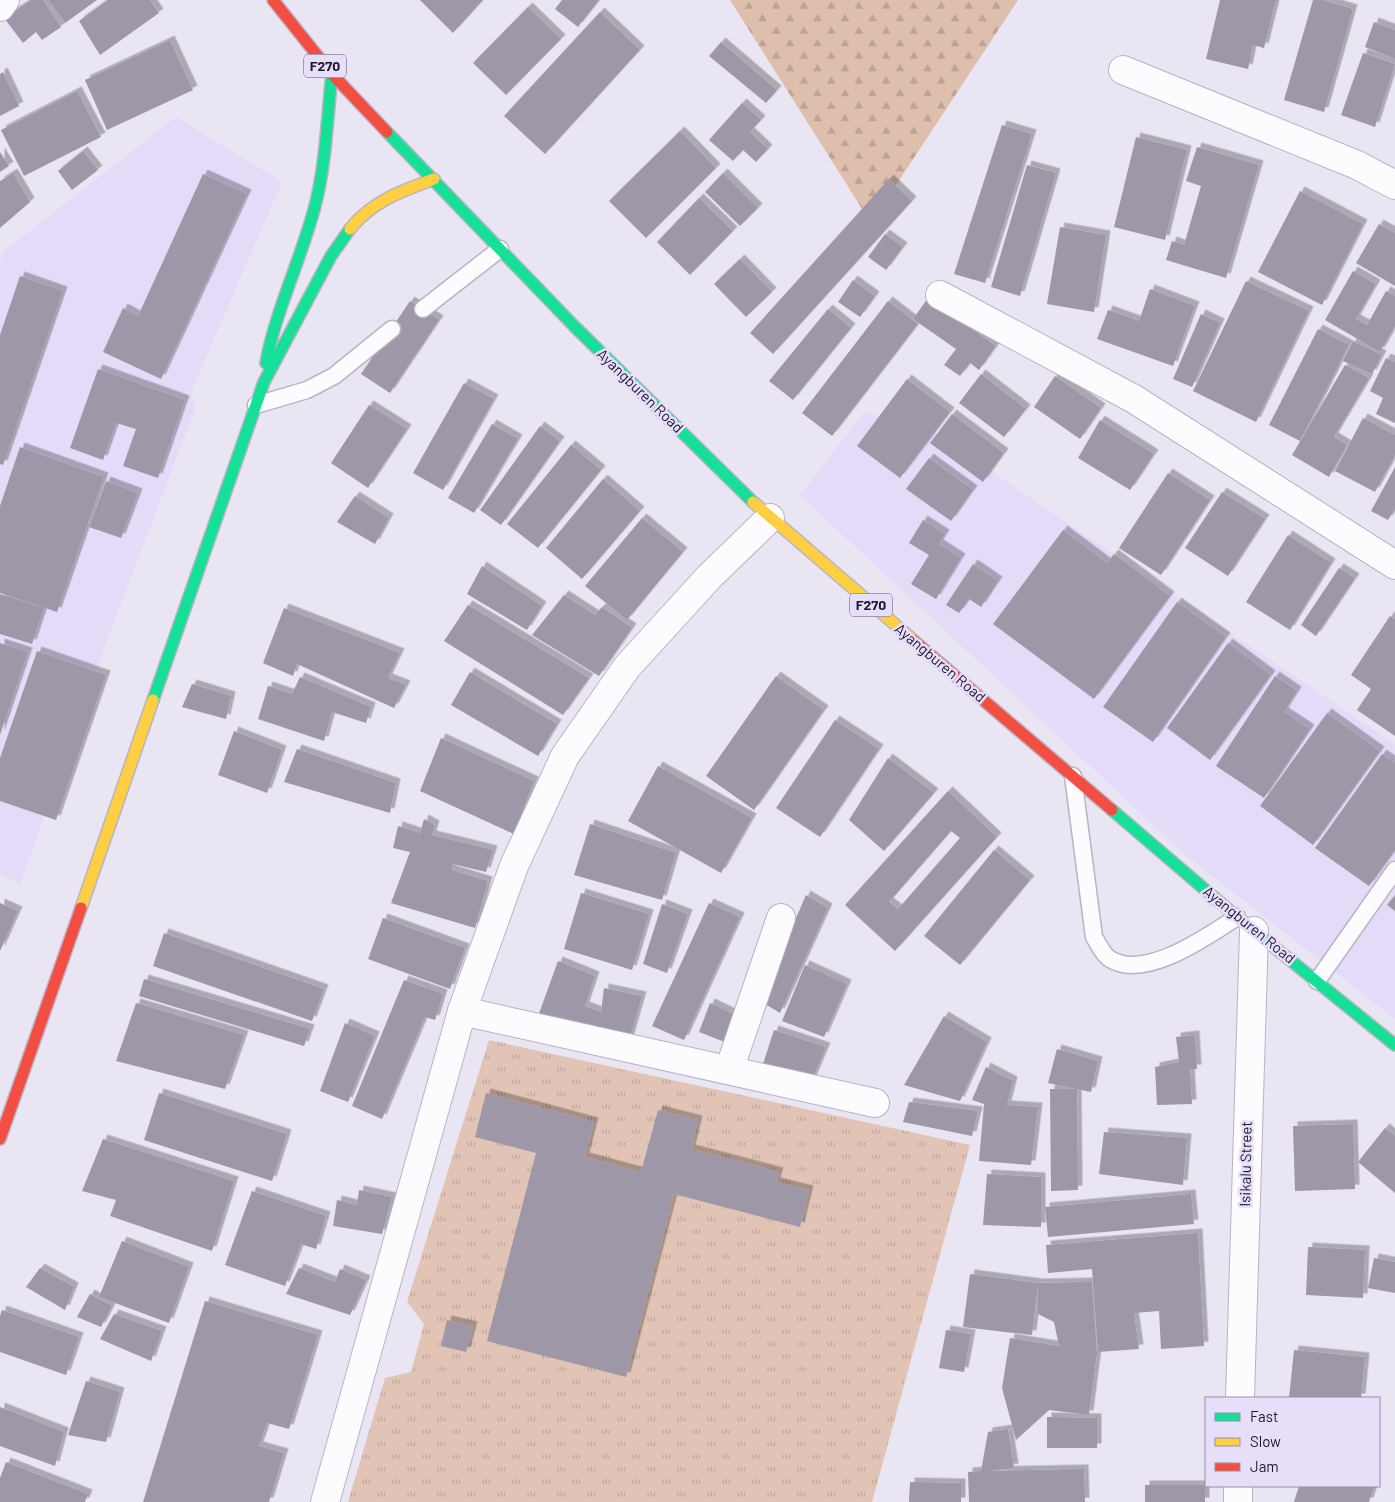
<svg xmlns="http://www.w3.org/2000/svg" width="1395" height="1502" font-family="Barlow,sans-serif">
<defs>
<pattern id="grass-tufts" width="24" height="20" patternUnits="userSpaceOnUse" patternTransform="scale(1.25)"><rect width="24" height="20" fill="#e1c4b5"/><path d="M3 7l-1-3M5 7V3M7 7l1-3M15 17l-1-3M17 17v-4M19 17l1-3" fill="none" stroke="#c1a89c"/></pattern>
<pattern id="forest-firs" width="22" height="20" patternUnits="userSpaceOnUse" patternTransform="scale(1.25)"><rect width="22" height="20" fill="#debfad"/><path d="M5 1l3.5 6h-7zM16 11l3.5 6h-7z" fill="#bea395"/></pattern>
<filter id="shadow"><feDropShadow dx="4.5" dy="-4.5" stdDeviation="0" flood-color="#0004"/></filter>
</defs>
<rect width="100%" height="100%" fill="#e9e5f3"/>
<!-- built -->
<g fill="#e4dbf8">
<path d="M176,117L282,182L191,392L196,407L91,682L20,885L0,873V259L4,251Z"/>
<path d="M864,412L936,434L1395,744V1019L1183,853L800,495Z"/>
</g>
<!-- grass -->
<path fill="url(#grass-tufts)" d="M489,1040L970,1145L872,1502H348L385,1378L411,1372L424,1324L407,1302Z"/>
<!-- forest -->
<path fill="url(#forest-firs)" d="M730,0H1018L871,223Z"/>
<!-- building -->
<g fill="#9d97a7" fill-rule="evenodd" filter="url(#shadow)">
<path d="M31,0H43L61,27L42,40L36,32L23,43L4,18Z"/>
<path d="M48,0H97L65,23Z"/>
<path d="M108,0H150L159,13L100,55L79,21Z"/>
<path d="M420,0H483L453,33Z"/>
<path d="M562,0H599L578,27L555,9Z"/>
<path d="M1220,0H1276L1264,48L1253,45L1248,69L1206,59Z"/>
<path d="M1313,0H1323L1353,9L1324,112L1284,100Z"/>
<path d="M528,7L561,39L506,95L473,63Z"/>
<path d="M600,12L640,50L545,154L504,116Z"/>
<path d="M1374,22L1395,30V59L1365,47Z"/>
<path d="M170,40L193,90L107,130L85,80Z"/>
<path d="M721,42L777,90L766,103L709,56Z"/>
<path d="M1363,53L1395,64L1375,127L1341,115Z"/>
<path d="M3,72L19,106L0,116V74Z"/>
<path d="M77,91L101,137L24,176L1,130Z"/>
<path d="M742,103L761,120L750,132L768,149L756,162L743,150L733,161L709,140Z"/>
<path d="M1002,125L1032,134L985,283L954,274Z"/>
<path d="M680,131L716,168L646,238L609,201Z"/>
<path d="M1136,137L1187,150L1165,240L1114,227Z"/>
<path d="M1197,147L1259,165L1226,278L1166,260L1172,241L1184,245L1201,186L1186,181Z"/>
<path d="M83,151L98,170L72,190L58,171Z"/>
<path d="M0,152L9,166L0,172Z"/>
<path d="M1027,165L1056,173L1020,296L991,287Z"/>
<path d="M13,173L30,202L0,228V181Z"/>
<path d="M723,173L758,208L740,226L705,192Z"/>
<path d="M203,174L247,194L161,379L103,352L123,308L138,316Z"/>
<path d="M889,179L912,201L773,354L750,333Z"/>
<path d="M1300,191L1363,224L1322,305L1258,272Z"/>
<path d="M699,198L733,231L690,275L657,242Z"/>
<path d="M1379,224L1395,233V286L1356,263Z"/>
<path d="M1060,227L1106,235L1094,312L1047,304Z"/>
<path d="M885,234L903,247L886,270L868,257Z"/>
<path d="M740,259L772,292L746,317L714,284Z"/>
<path d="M1353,271L1376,284L1356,319L1367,325L1386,291L1395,296V326L1380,352L1325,320Z"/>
<path d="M20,276L63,291L3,465L0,464V335Z"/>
<path d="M853,280L875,296L860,317L838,302Z"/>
<path d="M1246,281L1309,311L1256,422L1193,391Z"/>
<path d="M1150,289L1195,306L1173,366L1097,339L1108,310L1139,321Z"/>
<path d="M928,298L996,346L979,370L970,363L960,376L944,365L956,349L913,319Z"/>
<path d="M410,301L439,320L390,393L361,374Z"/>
<path d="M888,301L918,324L832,436L802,413Z"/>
<path d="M828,309L851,328L793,400L769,381Z"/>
<path d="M1201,314L1220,323L1192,387L1173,379Z"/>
<path d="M1318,329L1349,345L1300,441L1269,425Z"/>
<path d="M1353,341L1382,355L1372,374L1343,361Z"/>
<path d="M1386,358L1395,362V423L1376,414L1383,398L1370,391Z"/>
<path d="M1345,365L1369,378L1334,437L1347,445L1329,477L1292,455Z"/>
<path d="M98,369L185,400L158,478L123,466L136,429L116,423L103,460L70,448Z"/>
<path d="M981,374L1026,409L1004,437L959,403Z"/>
<path d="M1055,376L1101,408L1080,439L1034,407Z"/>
<path d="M907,379L950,412L900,478L857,446Z"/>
<path d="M464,383L494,399L443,490L413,473Z"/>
<path d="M369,405L407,429L368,488L331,463Z"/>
<path d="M952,414L1004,453L983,482L930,443Z"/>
<path d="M1363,418L1395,435V455L1375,492L1335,471Z"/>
<path d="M1100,420L1154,454L1130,490L1078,458Z"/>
<path d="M492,424L518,439L474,513L448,498Z"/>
<path d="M540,426L560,441L501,525L480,510Z"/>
<path d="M571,445L601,470L538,548L507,524Z"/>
<path d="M20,447L104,477L57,612L0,593V506Z"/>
<path d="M929,458L973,490L951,521L906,489Z"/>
<path d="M1395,467V509L1388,520L1371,511Z"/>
<path d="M1168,473L1210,500L1161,575L1119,548Z"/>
<path d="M603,479L640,511L582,579L546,548Z"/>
<path d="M106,481L138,493L121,538L89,527Z"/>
<path d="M1222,492L1265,519L1228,576L1185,548Z"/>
<path d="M355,496L389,518L375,544L337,522Z"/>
<path d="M642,518L683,552L627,620L585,586Z"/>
<path d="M923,520L945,534L939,544L961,558L936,599L911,584L929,555L909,543Z"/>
<path d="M1063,530L1107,563L1114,554L1170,596L1094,699L993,624Z"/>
<path d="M1288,535L1331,563L1290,630L1246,602Z"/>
<path d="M973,564L998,581L981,607L969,599L959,613L946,605Z"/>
<path d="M482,566L542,606L527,630L467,594Z"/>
<path d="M1339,568L1355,578L1316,636L1301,625Z"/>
<path d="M0,594L44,608L32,644L0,634Z"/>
<path d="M564,595L595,615L602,607L632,628L599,676L532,635Z"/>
<path d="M1177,602L1226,637L1153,742L1103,707Z"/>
<path d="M468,605L589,678L563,715L444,641Z"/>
<path d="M284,608L400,653L388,678L406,685L394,708L297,664L293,676L263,663Z"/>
<path d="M1390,616L1395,619V736L1357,710L1371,689L1351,675Z"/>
<path d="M0,643L28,652L0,735Z"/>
<path d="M1228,643L1271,675L1210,760L1167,728Z"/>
<path d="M37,651L106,675L56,820L0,801V758Z"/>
<path d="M470,672L557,724L538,756L451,705Z"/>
<path d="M776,676L824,710L754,810L706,776Z"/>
<path d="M1275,676L1297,691L1284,712L1310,729L1264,798L1216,766Z"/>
<path d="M300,677L371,707L366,723L332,712L324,741L258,719L268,686L292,694Z"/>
<path d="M192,684L231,696L226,719L182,707Z"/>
<path d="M1327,713L1380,751L1313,845L1260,806Z"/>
<path d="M835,720L879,749L820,837L776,808Z"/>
<path d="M234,731L282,750L267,793L218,775Z"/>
<path d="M441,738L534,781L514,834L420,791Z"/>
<path d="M297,749L396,783L390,813L284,782Z"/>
<path d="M1382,754L1395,763V850L1369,886L1315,848Z"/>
<path d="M888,758L934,793L884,851L849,820Z"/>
<path d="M658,766L752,818L721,873L628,821Z"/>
<path d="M948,791L997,837L895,951L845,905ZM951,831L960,838L898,909L889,902Z"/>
<path d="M424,819L435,825L432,835L493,850L486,872L453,864L452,870L488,881L475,928L391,903L410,852L393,848L398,826L420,833Z"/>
<path d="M590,824L676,853L662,900L574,875Z"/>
<path d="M994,850L1030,880L960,965L924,936Z"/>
<path d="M581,893L649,914L632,970L564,949Z"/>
<path d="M806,895L828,908L780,1013L760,1001Z"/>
<path d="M1395,895V911L1387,905Z"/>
<path d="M0,903L18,911L0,951Z"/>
<path d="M709,903L740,917L684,1040L652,1026Z"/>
<path d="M662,904L688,914L667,973L643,964Z"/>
<path d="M383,918L465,948L450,989L368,959Z"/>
<path d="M164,933L324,989L312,1021L153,966Z"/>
<path d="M558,961L595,976L585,1006L601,1012L604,988L642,996L629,1041L537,1019Z"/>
<path d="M805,965L847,984L824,1037L782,1021Z"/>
<path d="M144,979L310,1029L304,1046L139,996Z"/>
<path d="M404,980L443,994L435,1020L425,1017L382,1119L352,1106Z"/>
<path d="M136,1003L244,1035L225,1089L116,1061Z"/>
<path d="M710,1003L740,1017L730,1044L699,1032Z"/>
<path d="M944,1016L987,1042L960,1101L904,1085Z"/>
<path d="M345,1023L375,1036L348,1102L320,1091Z"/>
<path d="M774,1030L826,1047L812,1080L761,1070Z"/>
<path d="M1195,1035L1197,1069H1190L1192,1104L1157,1105L1155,1067L1179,1062L1176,1037Z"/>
<path d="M1057,1049L1098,1061L1091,1092L1077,1089L1078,1190L1051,1191L1050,1089H1076L1048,1083Z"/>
<path d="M986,1067L1013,1081L1007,1105L1038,1107L1031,1165L979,1161L984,1104L972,1100Z"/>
<path d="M159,1093L287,1134L272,1181L144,1140Z"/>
<path d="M486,1093L594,1122L585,1157L641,1172L658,1110L698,1120L691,1149L779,1172L776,1182L809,1190L800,1227L674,1194L626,1377L487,1341L536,1153L475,1137Z"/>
<path d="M909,1102L978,1111L972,1136L903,1122Z"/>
<path d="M1353,1124L1355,1189L1295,1191L1293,1126Z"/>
<path d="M1385,1128L1395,1136V1193L1358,1162Z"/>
<path d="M1104,1132L1187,1138L1183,1185L1099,1174Z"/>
<path d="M103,1139L234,1181L212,1251L110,1216L116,1200L82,1191Z"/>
<path d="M987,1174L1041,1177V1227L983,1225Z"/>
<path d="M359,1190L392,1197L382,1234L333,1226L337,1200L357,1205Z"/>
<path d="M252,1191L326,1216L316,1249L301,1244L285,1286L225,1265Z"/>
<path d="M1191,1194L1194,1224L1048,1237L1045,1207Z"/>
<path d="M1198,1233L1204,1346L1161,1349L1159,1311L1134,1313L1139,1349L1098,1352L1092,1269L1048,1273L1046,1245Z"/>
<path d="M122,1241L189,1267L169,1323L99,1297Z"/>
<path d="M1308,1247L1365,1250L1363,1298L1306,1295Z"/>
<path d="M1374,1258L1395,1262V1293L1368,1288Z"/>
<path d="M40,1268L74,1287L65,1310L26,1287Z"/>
<path d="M299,1268L335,1282L340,1269L366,1280L350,1315L286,1294Z"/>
<path d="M970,1274L1038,1283L1092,1282L1097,1353L1089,1415L1049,1410L1016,1440L1002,1388L1010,1338L1059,1346L1054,1322L1038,1314V1285L1032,1335L963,1327Z"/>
<path d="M90,1294L112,1306L101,1327L77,1317Z"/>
<path d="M205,1301L318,1335L289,1429L267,1423L259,1446L284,1453L269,1502H143Z"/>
<path d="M2,1310L79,1337L66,1375L0,1352V1316Z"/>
<path d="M114,1314L162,1331L151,1361L100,1339Z"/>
<path d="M447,1320L473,1326L466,1352L441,1346Z"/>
<path d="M946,1330L971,1334L964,1372L939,1368Z"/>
<path d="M1294,1350L1365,1357L1361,1398H1289Z"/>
<path d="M86,1381L120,1392L106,1442L68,1435Z"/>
<path d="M0,1407L64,1432L55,1466L0,1446Z"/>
<path d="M1047,1417L1097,1418V1448H1047Z"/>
<path d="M1008,1429L1014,1468L988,1471L1084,1469L1085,1502H969L968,1472L981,1471L988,1432Z"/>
<path d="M6,1462L88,1494L85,1502H0V1478Z"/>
<path d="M910,1482L961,1483V1502H909Z"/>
<rect x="1145" y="1485" width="60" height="17"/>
<path d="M1299,1486H1374L1369,1502H1294Z"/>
</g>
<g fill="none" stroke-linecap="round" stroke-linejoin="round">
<!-- lane casing -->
<g stroke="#b9b3c5" stroke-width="19">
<g id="lane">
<path d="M423,309L500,249"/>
<path d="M256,405L307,390L334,376L392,329"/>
<path d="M1073,776L1094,937C1098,943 1103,955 1110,959C1145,981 1208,936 1237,917"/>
<path d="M1317,981L1395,870"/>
</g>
</g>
<!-- street casing -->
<g stroke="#b9b3c5" stroke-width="30">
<g id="street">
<path d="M0,7L5,0"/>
<path d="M1123,70L1357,165L1395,185"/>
<path d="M940,295L1134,399L1395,565"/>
<path d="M462,1011L875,1103"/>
<path d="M729,1070L781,918"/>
<path d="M1240,1398L1254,931"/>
<path d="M325,1502L462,1011L514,866L565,756L627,667L709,577L770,518"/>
<path d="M1238,1502V1486"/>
</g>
</g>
<!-- fast casing -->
<g stroke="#b9b3c5" stroke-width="14">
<g id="fast">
<path d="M387,132L574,326L753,502"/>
<path d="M266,363C276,309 301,260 315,206C326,164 327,118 332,74"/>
<path d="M153,700L264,382L331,256L350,229"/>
<path d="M1112,810L1237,917L1395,1045"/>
</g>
</g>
<!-- slow casing -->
<g stroke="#b9b3c5" stroke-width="14">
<g id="slow">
<path d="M350,229C372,201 402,191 434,179"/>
<path d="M753,502L913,640"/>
<path d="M81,908L153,700"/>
</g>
</g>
<!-- jam casing -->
<g stroke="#b9b3c5" stroke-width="14">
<g id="jam">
<path d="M273,0L332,74L387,132"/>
<path d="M913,640L1112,810"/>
<path d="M0,1139L81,908"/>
</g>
</g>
<!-- lane -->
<use href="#lane" stroke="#fcfbfd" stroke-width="16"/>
<!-- street -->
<use href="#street" stroke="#fcfbfd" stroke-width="28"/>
<!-- fast -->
<use href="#fast" stroke="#16e098" stroke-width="11"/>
<!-- slow -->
<use href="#slow" stroke="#ffcf43" stroke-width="11"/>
<!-- jam -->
<use href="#jam" stroke="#f24e42" stroke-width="11"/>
</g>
<g text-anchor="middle" stroke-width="5" stroke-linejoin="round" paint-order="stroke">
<!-- shield labels -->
<g fill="#e7dff9" stroke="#5b536b" stroke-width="1">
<rect x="304" y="54.5" width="42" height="23" rx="4"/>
<rect x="850" y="593.5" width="42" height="23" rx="4"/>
</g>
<g font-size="14" font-weight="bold" fill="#1f172e">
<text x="325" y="71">F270</text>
<text x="871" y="610">F270</text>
</g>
<!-- street labels -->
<g font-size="15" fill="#1f172e" stroke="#e7dff9">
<text transform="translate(640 391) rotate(44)" y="5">Ayangburen Road</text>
<text transform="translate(940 663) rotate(40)" y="5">Ayangburen Road</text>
<text transform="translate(1249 925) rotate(39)" y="5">Ayangburen Road</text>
<text transform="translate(1246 1164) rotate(-89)" y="5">Isikalu Street</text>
</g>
</g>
<!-- legend -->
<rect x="1205" y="1397" width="175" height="90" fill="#e7dff9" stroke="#978fa8"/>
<rect x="1215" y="1413" width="25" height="8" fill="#16e098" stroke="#978fa8"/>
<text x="1250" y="1422" font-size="15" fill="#1f172e">Fast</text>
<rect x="1215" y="1438" width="25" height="8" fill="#ffcf43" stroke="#978fa8"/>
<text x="1250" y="1447" font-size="15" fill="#1f172e">Slow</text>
<rect x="1215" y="1463" width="25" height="8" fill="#f24e42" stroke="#978fa8"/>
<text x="1250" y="1472" font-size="15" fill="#1f172e">Jam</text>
</svg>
